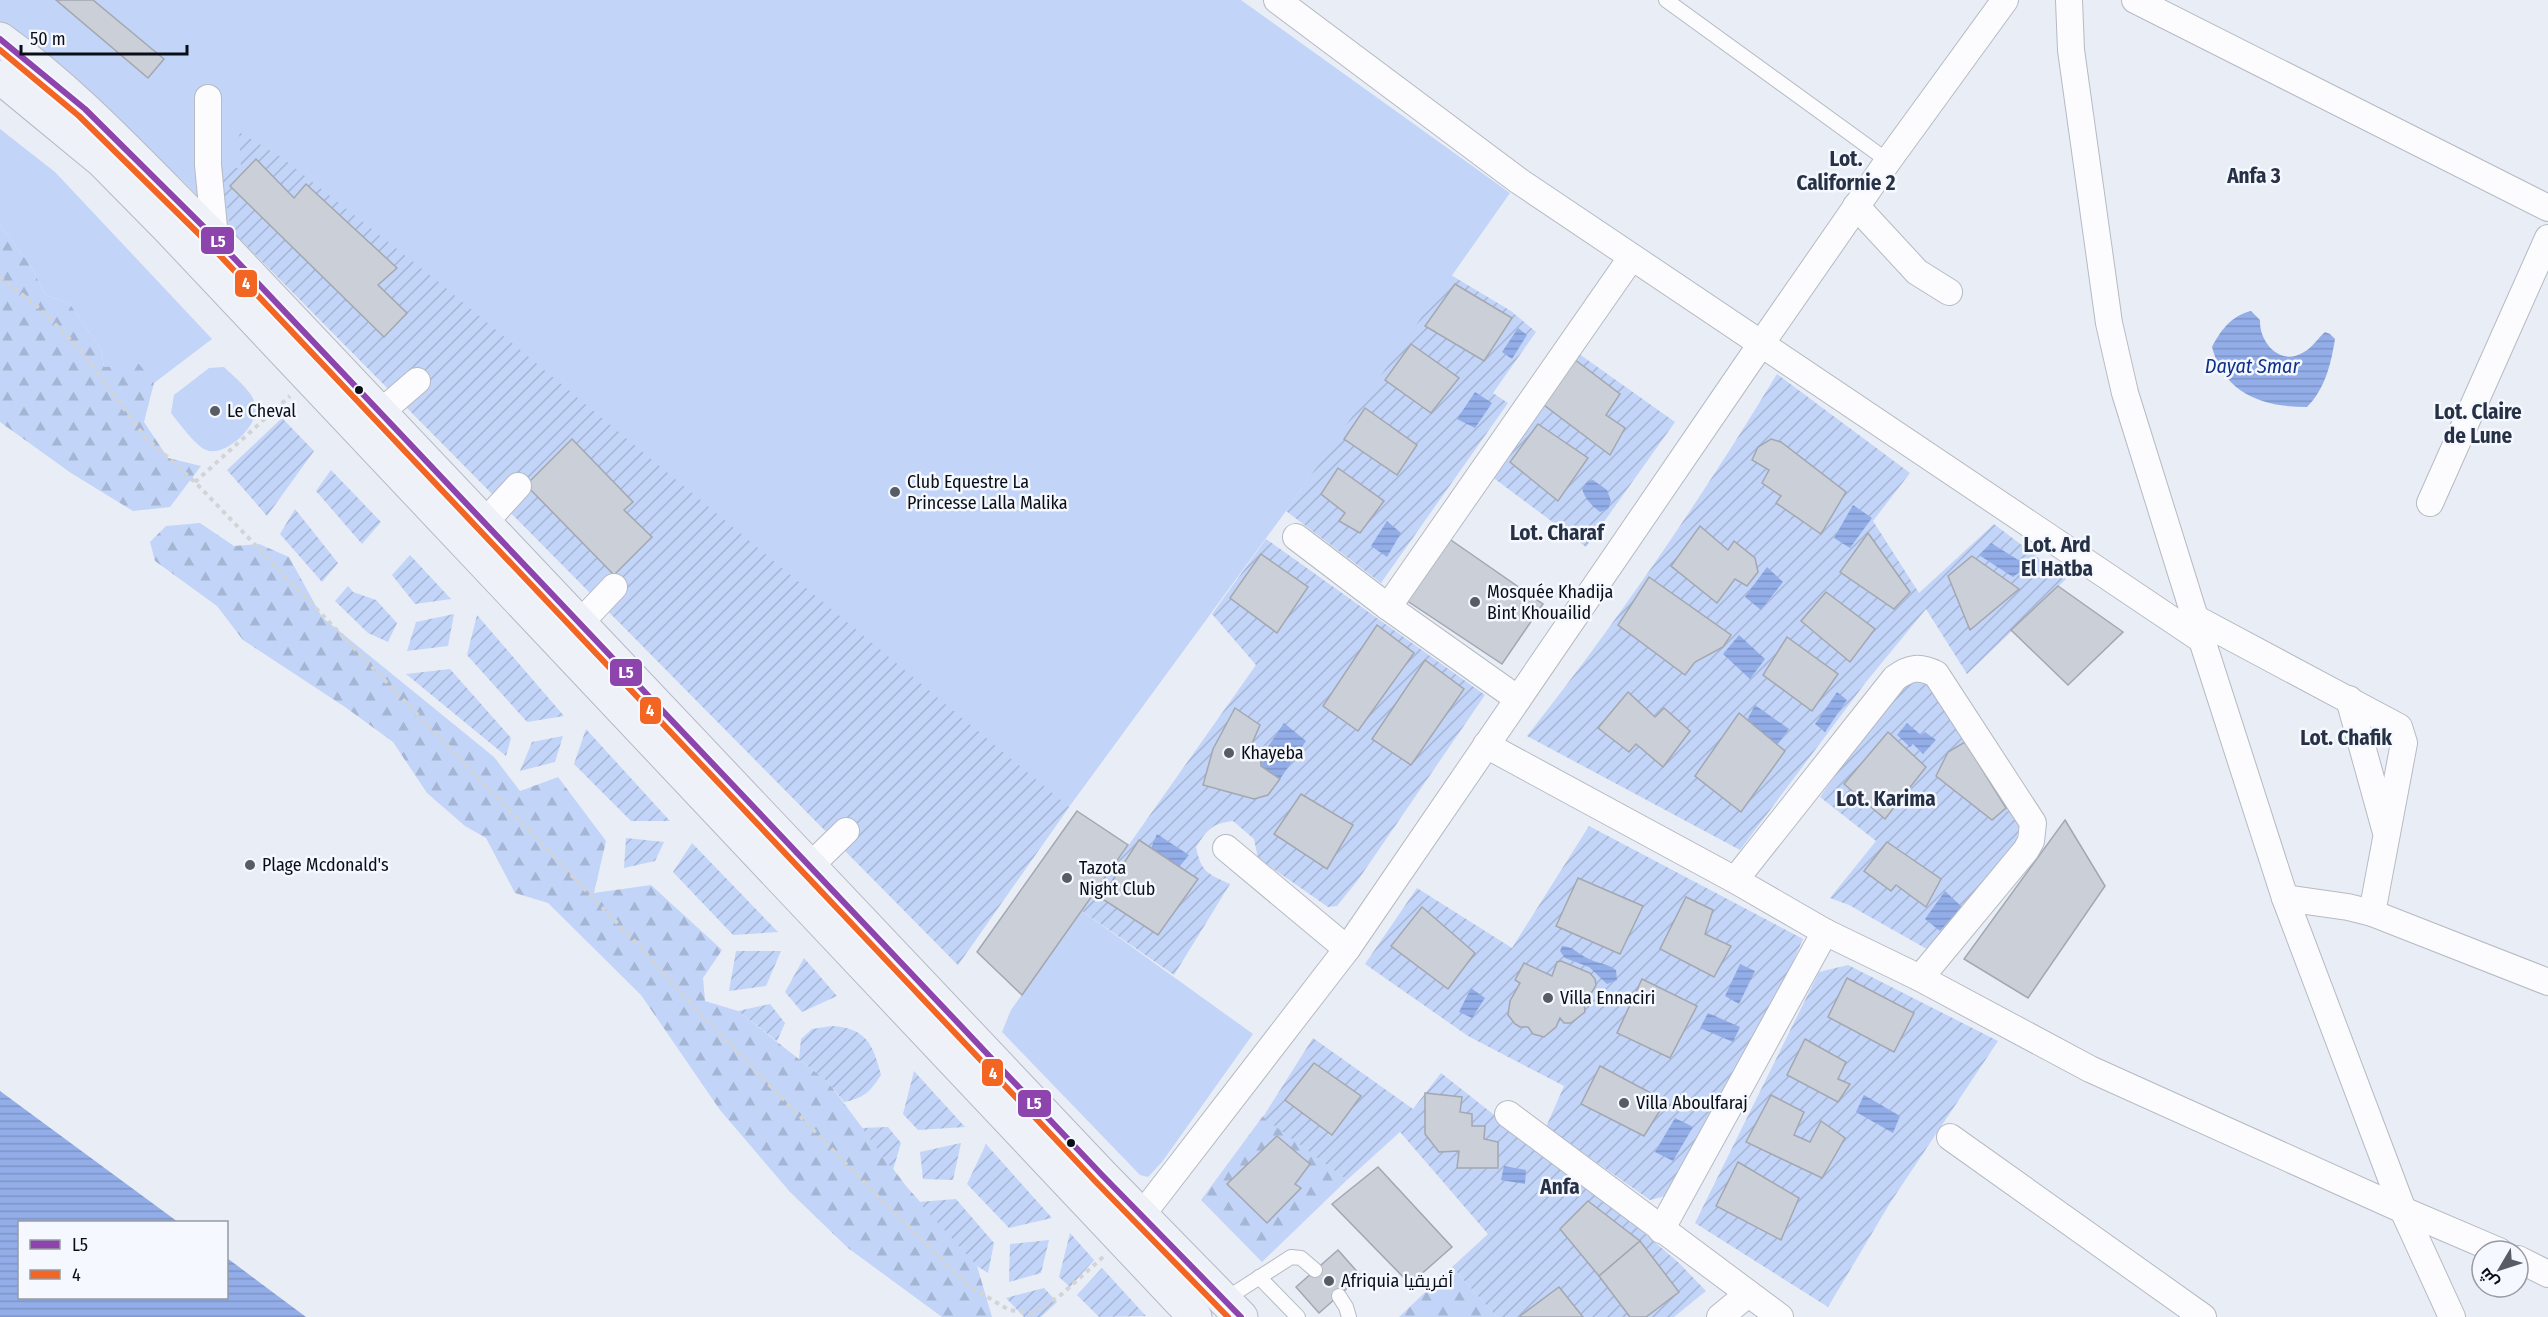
<svg xmlns="http://www.w3.org/2000/svg" width="2548" height="1317" font-family="'Fira Sans Condensed',Cairo,sans-serif">
<defs>
<pattern id="forest-firs" width="22" height="20" patternUnits="userSpaceOnUse" patternTransform="scale(1.5)"><rect width="22" height="20" fill="#c2d4f8"/><path d="M5 1l3.5 6h-7zM16 11l3.5 6h-7z" fill="#a5b5d4"/></pattern>
<pattern id="garden-furrows" width="10" height="10" patternUnits="userSpaceOnUse" patternTransform="scale(1.5)"><rect width="10" height="10" fill="#c2d4f8"/><path d="M-1 1l2-2M0 10L10 0M9 11l2-2" fill="none" stroke="#a5b5d4"/></pattern>
<pattern id="water-rules" width="6" height="5" patternUnits="userSpaceOnUse" patternTransform="scale(1.5)"><rect width="6" height="5" fill="#92ade7"/><path d="M0 2.5h6" fill="none" stroke="#7d94c5"/></pattern>
</defs>
<rect width="100%" height="100%" fill="#e9edf6"/>
<!-- grass -->
<g fill="#c2d4f8">
<path d="M0,0H1241L1510,193L1286,511L1069,807L958,965L180,178L0,29Z"/>
<path d="M0,129L55,172L212,339L154,383L139,365L104,367L101,349L69,303L45,295L31,266L0,225Z"/>
<path d="M224,367C234,377 254,392 256,407C258,426 225,458 206,450C196,446 178,422 171,413L174,395L209,368Z"/>
<path d="M1082,911L1253,1034L1162,1162L1148,1177L1140,1175L1002,1032L1011,1010Z"/>
</g>
<!-- forest -->
<g fill="url(#forest-firs)">
<path d="M0,225L31,266L45,295L69,303L101,349L104,367L139,364L154,383L144,422L168,458L201,466L170,507L133,511L71,473L0,422Z"/>
<path d="M200,523L234,546L259,544L289,557L322,617L494,757L520,791L558,777L606,841L594,893L651,885L722,950L703,978L705,1001L738,1011L828,1082L906,1186L977,1266L992,1317H942L848,1248L790,1192L720,1110L641,995L548,903L515,893L486,838L465,826L427,793L393,742L345,707L243,640L217,606L155,561L150,542L166,526Z"/>
<path d="M1263,1116L1347,1180L1262,1262L1201,1200Z"/>
<path d="M1452,1267L1497,1317H1399Z"/>
</g>
<!-- garden -->
<g fill="url(#garden-furrows)">
<path d="M239,132L281,157L441,284L1069,807L958,965L231,230L220,168H241Z"/>
<path d="M1451,275L1511,311L1536,332L1493,393L1508,403L1381,583L1286,511Z"/>
<path d="M1575,351L1675,422L1586,547L1491,476Z"/>
<path d="M1777,374L1910,473L1873,521L1919,593L1994,524L2066,579L1967,674L1926,609L1866,682L1740,850L1527,736C1618,621 1701,499 1777,374Z"/>
<path d="M282,418L314,451L267,516L227,470Z"/>
<path d="M331,470L381,522L362,544L316,491Z"/>
<path d="M295,509L338,563L322,582L280,534Z"/>
<path d="M1266,539L1485,695L1358,880L1337,906L1328,907L1258,858L1254,839L1233,821C1211,824 1208,829 1196,847C1201,872 1208,874 1230,884L1174,975L1082,911L1256,665L1212,614Z"/>
<path d="M410,555L451,599L415,604L392,575Z"/>
<path d="M348,586L353,592L376,600L397,623L388,642L368,633L335,601Z"/>
<path d="M454,614L448,646L407,651L416,622Z"/>
<path d="M477,615L564,716L527,722L467,655Z"/>
<path d="M450,669L511,738L506,756L406,674Z"/>
<path d="M1927,677L2020,822L2016,842L1932,952L1849,905L1830,898L1876,841L1820,797L1901,683Z"/>
<path d="M586,729L670,821H631L574,764Z"/>
<path d="M563,736L555,762L520,771L532,742Z"/>
<path d="M1589,826L1803,939L1765,1025L1670,1195L1650,1200L1546,1127L1564,1086L1468,1036L1365,964L1417,888L1512,948Z"/>
<path d="M626,838L664,842L655,861L624,868Z"/>
<path d="M692,843L778,932L733,935L673,872Z"/>
<path d="M736,951H781L766,986L729,991Z"/>
<path d="M804,958L837,996L802,1012L785,992Z"/>
<path d="M1848,965L1998,1041L1890,1203L1828,1307L1695,1223L1819,972Z"/>
<path d="M770,1004L785,1023L777,1041L738,1011Z"/>
<path d="M832,1026C866,1028 873,1044 881,1075C870,1092 864,1098 844,1102L828,1082L799,1059L801,1039L812,1029Z"/>
<path d="M1313,1038L1413,1109L1441,1073L1643,1232L1679,1263L1706,1291L1674,1317H1497L1452,1267L1488,1234L1400,1132L1347,1180L1263,1117Z"/>
<path d="M914,1071L965,1127L918,1130L903,1114Z"/>
<path d="M888,1127L901,1143L893,1170L862,1128Z"/>
<path d="M961,1143L953,1180L923,1179L920,1152Z"/>
<path d="M986,1144L1052,1218L1009,1228L967,1184Z"/>
<path d="M956,1199L994,1243L988,1273L977,1266L919,1202Z"/>
<path d="M1070,1233L1094,1260L1070,1287L1059,1277Z"/>
<path d="M1049,1240L1041,1273L1009,1282L1010,1244Z"/>
<path d="M1102,1268L1146,1316L1099,1317L1077,1295Z"/>
<path d="M1044,1288L1057,1302L1041,1317H1024L1006,1298Z"/>
</g>
<!-- water -->
<g fill="url(#water-rules)">
<path d="M2251,311L2260,320C2259,343 2281,367 2304,352C2312,348 2318,338 2325,332L2330,334L2335,339C2331,364 2325,389 2307,407C2263,407 2224,394 2212,347C2221,330 2231,316 2251,311Z"/>
<path d="M1518,328L1527,335L1512,359L1502,352Z"/>
<path d="M1475,392L1492,403L1475,428L1457,419Z"/>
<path d="M1593,480L1607,490L1611,501L1608,509L1600,512C1592,506 1584,498 1582,488L1588,481Z"/>
<path d="M1853,505L1872,518L1850,548L1834,538Z"/>
<path d="M1387,521L1401,533L1387,557L1371,546Z"/>
<path d="M1991,543L2028,566L2013,577L1979,555Z"/>
<path d="M1767,567L1783,582L1761,610L1745,597Z"/>
<path d="M1739,635L1765,659L1750,679L1723,654Z"/>
<path d="M1837,692L1847,700L1825,732L1815,724Z"/>
<path d="M1755,705L1789,729L1777,745L1747,720Z"/>
<path d="M1284,723L1306,741L1280,779L1261,766L1260,758Z"/>
<path d="M1907,723L1921,735L1925,732L1936,740L1923,754L1913,744L1910,747L1897,735Z"/>
<path d="M1157,834L1189,855L1179,867L1151,848Z"/>
<path d="M1945,891L1962,907L1940,931L1925,919Z"/>
<path d="M1562,946C1573,946 1579,955 1589,959C1598,964 1607,963 1616,970L1617,980L1607,984L1589,967L1565,958L1560,951Z"/>
<path d="M1740,964L1755,971L1739,1004L1725,996Z"/>
<path d="M1471,988L1485,998L1472,1018L1459,1012Z"/>
<path d="M1708,1013L1740,1027L1733,1042L1700,1028Z"/>
<path d="M0,1091L178,1222H20V1298H226L227,1258L306,1317H0Z"/>
<path d="M1864,1095L1900,1116L1893,1133L1856,1112Z"/>
<path d="M1675,1118L1693,1127L1673,1161L1655,1152Z"/>
<path d="M1504,1166L1526,1170L1525,1184L1501,1180Z"/>
</g>
<!-- building -->
<g fill="#cacfd8" stroke="#a3a7b0" stroke-width="1.5">
<path d="M56,0H93L164,59L148,78Z"/>
<path d="M256,159L294,198L306,184L397,268L378,285L407,313L384,337L230,186Z"/>
<path d="M1455,284L1512,318L1484,361L1425,326Z"/>
<path d="M1411,344L1459,378L1431,413L1385,380Z"/>
<path d="M1574,359L1620,394L1606,415L1625,428L1610,455L1544,405Z"/>
<path d="M1365,408L1417,445L1397,475L1344,439Z"/>
<path d="M1538,424L1588,458L1558,501L1510,462Z"/>
<path d="M572,439L633,502L624,510L652,537L614,575L526,485Z"/>
<path d="M1771,439L1781,442L1846,492L1821,534L1776,503L1781,496L1762,483L1769,470L1752,460L1758,447Z"/>
<path d="M1338,468L1384,501L1360,533L1339,521L1345,513L1321,494Z"/>
<path d="M1700,526L1728,550L1734,541L1755,558L1758,572L1747,586L1735,579L1717,603L1671,566Z"/>
<path d="M1868,533L1910,592L1894,609L1840,572Z"/>
<path d="M1448,538L1543,604L1502,664L1406,600Z"/>
<path d="M1261,554L1308,587L1277,633L1230,598Z"/>
<path d="M1972,556L2019,589L1970,630L1948,576Z"/>
<path d="M1649,577L1731,635L1723,647L1695,662L1685,675L1618,625Z"/>
<path d="M2058,586L2123,632L2068,685L2011,630Z"/>
<path d="M1826,592L1875,629L1850,662L1801,621Z"/>
<path d="M1377,625L1414,653L1358,731L1323,706Z"/>
<path d="M1787,637L1838,674L1812,711L1763,675Z"/>
<path d="M1425,660L1464,689L1411,765L1372,739Z"/>
<path d="M1628,692L1655,717L1664,708L1690,731L1663,767L1636,744L1629,752L1598,728Z"/>
<path d="M1235,708L1260,725L1247,755L1260,751L1261,766L1280,779L1268,795L1254,799L1203,785L1213,749Z"/>
<path d="M1739,713L1785,751L1741,812L1695,776Z"/>
<path d="M1888,732L1926,767L1885,819L1844,784Z"/>
<path d="M1965,742L2006,808L1992,820L1936,776L1948,752Z"/>
<path d="M1301,794L1353,825L1327,869L1274,834Z"/>
<path d="M1077,811L1128,845L1022,995L977,952Z"/>
<path d="M2065,820L2105,886L2028,998L1964,959Z"/>
<path d="M1139,840L1198,879L1158,935L1101,898Z"/>
<path d="M1887,842L1941,879L1926,907L1896,885L1891,891L1864,871Z"/>
<path d="M1578,878L1643,906L1620,954L1556,926Z"/>
<path d="M1686,897L1713,910L1705,934L1731,946L1714,977L1660,949Z"/>
<path d="M1422,907L1475,953L1448,989L1391,946Z"/>
<path d="M1561,961L1590,973L1595,979L1596,985L1592,992L1583,994L1585,1012L1571,1023H1564L1560,1018L1556,1027L1544,1037L1533,1034L1528,1027H1520L1515,1024L1508,1015L1510,1001L1520,983L1515,980L1524,963L1552,976L1557,962Z"/>
<path d="M1847,978L1914,1013L1894,1052L1828,1017Z"/>
<path d="M1642,979L1697,1006L1670,1058L1617,1033Z"/>
<path d="M1805,1039L1846,1062L1838,1079L1850,1084L1838,1102L1787,1075Z"/>
<path d="M1314,1063L1361,1096L1332,1135L1285,1100Z"/>
<path d="M1600,1066L1666,1101L1644,1136L1581,1104Z"/>
<path d="M1425,1093L1462,1097L1460,1112L1472,1114V1126H1485L1484,1139L1498,1142V1168H1457L1459,1151L1439,1152L1425,1134Z"/>
<path d="M1771,1095L1804,1112L1794,1135L1810,1142L1821,1121L1845,1138L1822,1178L1746,1142Z"/>
<path d="M1277,1136L1310,1164L1295,1184L1301,1188L1267,1223L1227,1184Z"/>
<path d="M1738,1162L1799,1198L1781,1240L1716,1206Z"/>
<path d="M1378,1167L1452,1247L1410,1284L1332,1204Z"/>
<path d="M1588,1201L1640,1241L1599,1276L1560,1229Z"/>
<path d="M1640,1241L1679,1292L1646,1317H1630L1599,1276Z"/>
<path d="M1338,1250L1361,1276L1319,1313L1296,1287Z"/>
<path d="M1559,1287L1583,1317H1521L1520,1316Z"/>
</g>
<g fill="none" stroke-linecap="round" stroke-linejoin="round">
<!-- service casing -->
<g stroke="#b5bac3" stroke-width="16">
<g id="service">
<path d="M1666,0L1888,161"/>
<path d="M1259,1277L1298,1317"/>
<path d="M1339,1296L1346,1307L1349,1317"/>
<path d="M1224,1300L1291,1257L1301,1258L1315,1270"/>
</g>
</g>
<!-- minor casing -->
<g stroke="#b5bac3" stroke-width="28">
<g id="minor">
<path d="M1277,0L1519,181L2202,640"/>
<path d="M2069,0L2071,50L2109,323L2125,393L2202,640L2285,898L2403,1210L2452,1317"/>
<path d="M2135,0L2548,208"/>
<path d="M208,98V165L215,238"/>
<path d="M1856,206L1917,272L1949,292"/>
<path d="M381,412L417,381"/>
<path d="M2430,503L2548,238"/>
<path d="M484,523L518,486"/>
<path d="M1296,537L1388,607"/>
<path d="M2195,618L2399,727L2404,743L2372,913"/>
<path d="M579,624L614,587"/>
<path d="M1518,699L1388,607L1631,258"/>
<path d="M2349,699L2385,829"/>
<path d="M1486,745L1735,880L1825,932L1920,978L2090,1069L2403,1210L2499,1251"/>
<path d="M1226,848L1347,949"/>
<path d="M809,867L846,831"/>
<path d="M1735,880L1895,678C1910,667 1920,666 1936,674L2033,823L2031,841L2026,850L1920,978"/>
<path d="M2285,898L2348,907L2372,913L2548,982"/>
<path d="M1508,1114L1780,1317"/>
<path d="M1950,1137L2203,1317"/>
<path d="M1131,1229L1347,949L1761,344L1888,161L2005,0"/>
<path d="M1661,1230L1825,932"/>
<path d="M2518,1259L2548,1274"/>
<path d="M1720,1317L1748,1294"/>
</g>
</g>
<!-- trunk casing -->
<g stroke="#b4b9c4" stroke-width="35">
<g id="trunk">
<path d="M0,39C80,96 145,170 215,238L1102,1175L1241,1317"/>
<path d="M0,77L102,161L169,229L1195,1317"/>
</g>
</g>
<!-- path -->
<g stroke="#d2d4d6" stroke-width="4" stroke-dasharray="4.5 4.5" stroke-linecap="butt">
<path d="M0,277L39,308L62,331L85,356L145,437L195,482L642,949L693,1006L886,1205L969,1286L1009,1310L1034,1313L1062,1294L1104,1256"/>
<path d="M195,482L290,396"/>
</g>
<!-- service -->
<use href="#service" stroke="#fcfcfe" stroke-width="14"/>
<!-- minor -->
<use href="#minor" stroke="#fcfcfe" stroke-width="26"/>
<!-- trunk -->
<use href="#trunk" stroke="#eef1f7" stroke-width="33"/>
<!-- bus-1 casing -->
<g stroke="#f5f8fe" stroke-width="10">
<path id="bus-1" d="M0,39L85,109L215,238L1102,1175L1241,1317"/>
</g>
<!-- bus-2 casing -->
<g stroke="#f5f8fe" stroke-width="10">
<path id="bus-2" d="M0,50L79,116L209,244L1095,1181L1228,1317"/>
</g>
<!-- bus-1 -->
<use href="#bus-1" stroke="#8e44ad" stroke-width="6"/>
<!-- bus-2 -->
<use href="#bus-2" stroke="#f26522" stroke-width="6"/>
</g>
<!-- markers -->
<g fill="#090e17" stroke="#f5f8fe" stroke-width="2">
<circle cx="359" cy="390" r="5"/>
<circle cx="1071" cy="1143" r="5"/>
</g>
<g fill="#575c65" stroke="#f5f8fe" stroke-width="2">
<circle cx="215" cy="411" r="6"/>
<circle cx="895" cy="492" r="6"/>
<circle cx="1475" cy="602" r="6"/>
<circle cx="1229" cy="753" r="6"/>
<circle cx="250" cy="865" r="6"/>
<circle cx="1067" cy="878" r="6"/>
<circle cx="1548" cy="998" r="6"/>
<circle cx="1624" cy="1103" r="6"/>
<circle cx="1329" cy="1281" r="6"/>
</g>
<g text-anchor="middle" stroke-width="5" stroke-linejoin="round" paint-order="stroke">
<!-- poi labels -->
<g font-size="18" fill="#090e17" stroke="#f5f8fe" text-anchor="start">
<text x="227" y="417">Le Cheval</text>
<text x="907" y="488">Club Equestre La<tspan x="907" dy="21">Princesse Lalla Malika</tspan></text>
<text x="1487" y="598">Mosquée Khadija<tspan x="1487" dy="21">Bint Khouailid</tspan></text>
<text x="1241" y="759">Khayeba</text>
<text x="262" y="871">Plage Mcdonald's</text>
<text x="1079" y="874">Tazota<tspan x="1079" dy="21">Night Club</tspan></text>
<text x="1560" y="1004">Villa Ennaciri</text>
<text x="1636" y="1109">Villa Aboulfaraj</text>
<text x="1341" y="1287">Afriquia أفريقيا</text>
</g>
<!-- water labels -->
<g font-size="20" font-style="italic" fill="#0f308b" stroke="#f5f8fe">
<text x="2252" y="373">Dayat Smar</text>
</g>
<!-- quarter labels -->
<g font-size="21" font-weight="bold" fill="#273146" stroke="#f5f8fe">
<text x="1846" y="166">Lot.<tspan x="1846" dy="24">Californie 2</tspan></text>
<text x="2254" y="183">Anfa 3</text>
<text x="2478" y="419">Lot. Claire<tspan x="2478" dy="24">de Lune</tspan></text>
<text x="1557" y="540">Lot. Charaf</text>
<text x="2057" y="552">Lot. Ard<tspan x="2057" dy="24">El Hatba</tspan></text>
<text x="2346" y="745">Lot. Chafik</text>
<text x="1886" y="806">Lot. Karima</text>
<text x="1560" y="1194">Anfa</text>
</g>
</g>
<g stroke="#f5f8fe" stroke-width="2">
<rect x="200" y="226" width="35" height="29" rx="6" fill="#8e44ad"/>
<rect x="234" y="269" width="24" height="29" rx="6" fill="#f26522"/>
<rect x="609" y="658" width="34" height="29" rx="6" fill="#8e44ad"/>
<rect x="639" y="696" width="23" height="29" rx="6" fill="#f26522"/>
<rect x="981" y="1058" width="23" height="29" rx="6" fill="#f26522"/>
<rect x="1017" y="1089" width="35" height="29" rx="6" fill="#8e44ad"/>
</g>
<g font-size="16" text-anchor="middle" font-weight="bold" fill="#fff">
<text x="218" y="247">L5</text>
<text x="246" y="289">4</text>
<text x="626" y="678">L5</text>
<text x="650" y="716">4</text>
<text x="993" y="1079">4</text>
<text x="1034" y="1109">L5</text>
</g>
<!-- legend -->
<rect x="18" y="1221" width="210" height="78" fill="#f5f8fe" stroke="#979aa2" stroke-width="1.5"/>
<rect x="30" y="1240" width="30" height="9" fill="#8e44ad" stroke="#979aa2" stroke-width="1.5"/>
<text x="72" y="1251" font-size="18" fill="#090e17">L5</text>
<rect x="30" y="1270" width="30" height="9" fill="#f26522" stroke="#979aa2" stroke-width="1.5"/>
<text x="72" y="1281" font-size="18" fill="#090e17">4</text>
<!-- north arrow -->
<g transform="translate(2500 1269) rotate(231)"><circle r="28" fill="#f5f8fe" stroke="#979aa2" stroke-width="1.5"/>
<path d="M0-4.5L10 22L0 15L-10 22Z" fill="#575c65"/>
<text y="-9" font-size="16" font-weight="bold" text-anchor="middle" fill="#090e17">ش</text>
</g>
<!-- scale -->
<path d="M21 45v9h166v-9" fill="none" stroke="#090e17" stroke-width="3"/>
<text x="30" y="45" font-size="18" fill="#090e17" stroke="#f5f8fe" stroke-width="4.5" paint-order="stroke">50 m</text>
</svg>
